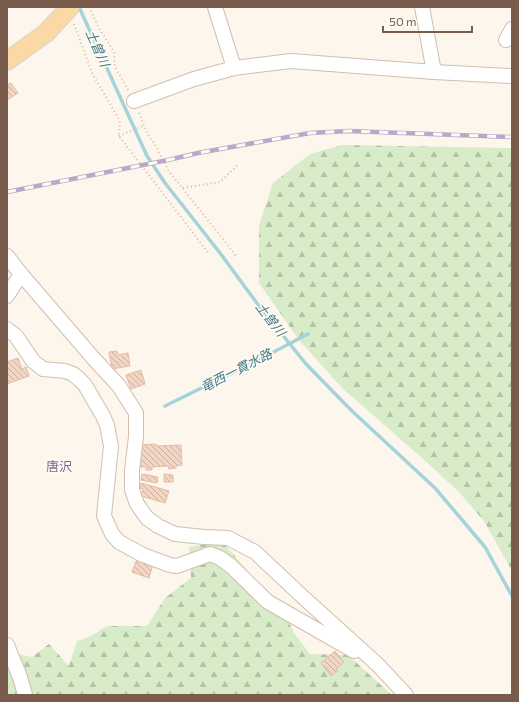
<svg xmlns="http://www.w3.org/2000/svg" width="519" height="702" font-family="Commissioner,'Noto Sans JP',sans-serif">
<defs>
<pattern id="forest-firs" width="22" height="20" patternUnits="userSpaceOnUse"><rect width="22" height="20" fill="#d8ecc9"/><path d="M5 1l3.5 6h-7zM16 11l3.5 6h-7z" fill="#b4c2a5"/></pattern>
<pattern id="building-back-hatch" width="6" height="6" patternUnits="userSpaceOnUse"><rect width="6" height="6" fill="#f3d5c3"/><path d="M-1 5l2 2M0 0l6 6M5-1l2 2" fill="none" stroke="#cab0a1"/></pattern>
</defs>
<rect width="100%" height="100%" fill="#fdf6ec"/>
<!-- forest -->
<g fill="url(#forest-firs)">
<path d="M342,145L512,148V571L484,521L458,491L422,458L342,388L299,340L259,283V225L273,183L310,154Z"/>
<path d="M201,545H225L234,555L287,618L294,633L310,654L348,655L392,695H7V652L32,657L49,644L69,666L77,641L91,636L107,626H147L165,598L191,578L189,547Z"/>
</g>
<g fill="none" stroke-linecap="round" stroke-linejoin="round">
<!-- stream -->
<g stroke="#a5d3da" stroke-width="3.5">
<path d="M79,7L147,156L165,183L220,253L256,302L306,364L352,411L435,488L485,547L512,596"/>
<path d="M165,406L264,357L308,334"/>
</g>
</g>
<!-- building -->
<g fill="url(#building-back-hatch)" stroke="#e6bba3">
<path d="M11,83L18,93L7,100V85Z"/>
<path d="M117,351L118,355L128,353L130,366L112,369L109,352Z"/>
<path d="M18,358L22,369L26,367L29,376L7,384V362Z"/>
<path d="M141,370L145,384L131,389L126,375Z"/>
<path d="M156,444V446L181,445L182,465L176,466V468L169,469L168,466L152,467V470H146V467H141L140,445Z"/>
<path d="M142,474L158,477L157,483L141,480Z"/>
<path d="M164,474L173,475V482H164Z"/>
<path d="M141,483L169,491L165,503L141,496L143,489L140,488Z"/>
<path d="M137,559L153,564L149,578L132,572Z"/>
<path d="M335,651L344,662L336,669L338,671L331,676L321,663Z"/>
</g>
<g fill="none" stroke-linecap="round" stroke-linejoin="round">
<!-- minor casing -->
<g stroke="#d1beb0" stroke-width="16">
<g id="minor">
<path d="M215,7L234,68"/>
<path d="M422,7L434,72"/>
<path d="M506,40L512,29"/>
<path d="M134,101L194,79L234,68L291,61L434,72L512,76"/>
<path d="M7,256L21,274L94,359L119,386L136,413V437L132,470V490L137,504L147,518L158,526L175,534L204,537L228,538L255,552L304,598L378,665L406,695"/>
<path d="M7,296L21,274"/>
<path d="M7,329L16,336L33,361L43,369L65,371L73,374L79,379L85,385L103,416L107,425L111,446L104,516L112,534L119,542L143,555L170,565L177,566L210,554L220,558L231,566L268,602L354,651"/>
<path d="M7,645L20,677L25,695"/>
</g>
</g>
<!-- major casing -->
<g stroke="#dad1cd" stroke-width="20">
<path id="major" d="M7,61L46,33L70,7"/>
</g>
<!-- path -->
<g stroke="#d9b8a5" stroke-width="2" stroke-dasharray="1 3" stroke-linecap="butt">
<path d="M89,7L99,28L114,52L115,67L128,90"/>
<path d="M74,24L92,73L120,121L119,136L209,254"/>
<path d="M139,113L148,135L157,148L168,170L237,257"/>
<path d="M119,136L143,126"/>
<path d="M183,188L220,182L239,164"/>
</g>
<!-- minor -->
<use href="#minor" stroke="#fff" stroke-width="14"/>
<!-- major -->
<use href="#major" stroke="#fbd9a5" stroke-width="18"/>
<!-- rail casing -->
<g stroke="#b9a8c9" stroke-width="4.5">
<path id="rail" d="M7,192L168,160L198,153L310,133L349,131L512,137"/>
</g>
<!-- rail -->
<use href="#rail" stroke="#fffaf3" stroke-width="3" stroke-dasharray="9" stroke-linecap="butt"/>
</g>
<g text-anchor="middle" stroke-width="3.5" stroke-linejoin="round" paint-order="stroke">
<!-- water labels -->
<g font-size="13" font-style="italic" fill="#437c86" stroke="#fffaf3">
<text transform="translate(98 48) rotate(66)" y="5">土曽川</text>
<text transform="translate(271 319) rotate(52)" y="5">土曽川</text>
<text transform="translate(236 370) rotate(-27)" y="5">竜西一貫水路</text>
</g>
<!-- neighbourhood labels -->
<g font-size="13" fill="#846695" stroke="#fffaf3">
<text x="59" y="471">唐沢</text>
</g>
</g>
<!-- border -->
<rect width="519" height="702" fill="none" stroke="#7a5c4d" stroke-width="16"/>
<!-- scale -->
<path d="M383 26v6h89v-6" fill="none" stroke="#7a5c4d" stroke-width="2"/>
<text x="389" y="26" font-size="12" fill="#7a5c4d" stroke="#fffaf3" stroke-width="3" paint-order="stroke">50 m</text>
</svg>
